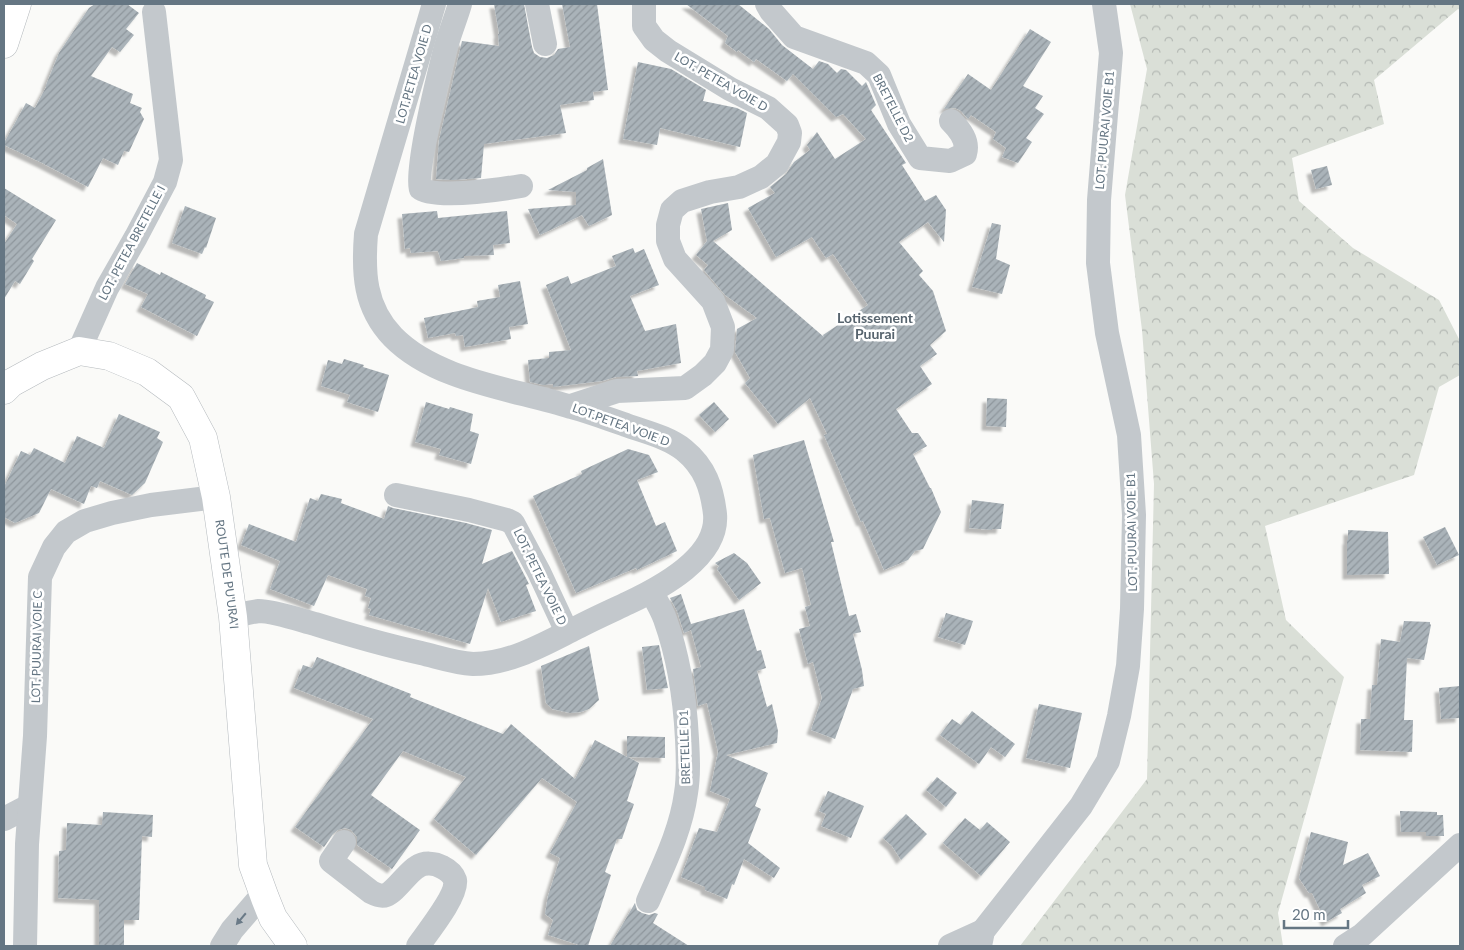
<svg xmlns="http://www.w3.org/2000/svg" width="1464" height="950" font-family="Lato,sans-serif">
<defs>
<pattern id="forest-crowns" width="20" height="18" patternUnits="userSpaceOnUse" patternTransform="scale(1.25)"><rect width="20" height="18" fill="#dadfd7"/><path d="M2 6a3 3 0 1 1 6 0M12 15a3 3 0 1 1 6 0" fill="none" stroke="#b4b9b4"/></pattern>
<pattern id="building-hatch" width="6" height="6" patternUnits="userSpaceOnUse" patternTransform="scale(1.25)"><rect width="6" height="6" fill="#aab3b9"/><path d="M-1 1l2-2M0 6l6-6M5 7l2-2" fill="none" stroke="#8e969c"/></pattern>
<filter id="shadow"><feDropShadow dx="-4.5" dy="4.5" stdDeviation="1" flood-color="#0004"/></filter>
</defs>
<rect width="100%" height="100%" fill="#fafaf8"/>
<!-- forest -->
<path fill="url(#forest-crowns)" d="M1130,4H1460V10L1458,9L1374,80L1384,124L1292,158L1299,201L1353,248L1439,300L1460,341V375L1439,387L1414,475L1265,526L1286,620L1344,677L1278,913L1283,946H1020L1147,779L1154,484L1142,330L1125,195L1147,69Z"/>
<!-- building -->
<g fill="url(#building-hatch)" filter="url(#shadow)">
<path d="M95,4H127L139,13L126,29L134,35L120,52L112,47L91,76L133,94L130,103L142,108L140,112L144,119L129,152L124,151L118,165L103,158L88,187L42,163L4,145V143L26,103L35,108L46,87V85L59,53L89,8Z"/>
<path d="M494,4H524L532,47L534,53L540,57L547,58L554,55L558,49L570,47L562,4H597L608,90L593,92L594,100L560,105L566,133L484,144L481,178L453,180L436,179L439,140L462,41L499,46L498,34H499Z"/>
<path d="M686,4H738L769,29L782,45L813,69L819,61L828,64L837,73L841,69L846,70L862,86L866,82L876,105L871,110L906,163L902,165L925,201L936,195L946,210L944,242L928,222L899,242L923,271L919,275L933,291L946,331L930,345L937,354L920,366L932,384L896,409L912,433H918L927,446L913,454L930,488H931L941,512L923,549L915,551L908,560L884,570L863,521L861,522L824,435L827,434L810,398L778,424L745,383L750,378L735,352L737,329L757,318L725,295L704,270L708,265L696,255L707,241L701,209L728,203L732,230L713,241L824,337L823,335L868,305L833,254L826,258L812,237L776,257L748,208L775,193L770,187L786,174L794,162L810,150L807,145L817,132L835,159L866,139L843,114L836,117L793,74L787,81L756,59L754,62L738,50L737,52L725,43L728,36Z"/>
<path d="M1030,29L1051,42L1023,86L1043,96L1035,108L1044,114L1026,138L1032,142L1018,163L1002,157L1006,148L993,139L996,132L971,115L968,119L961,111L955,108L944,109L968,74L991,90Z"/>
<path d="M638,62L671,69L706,90L703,101L737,108L747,113L740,147L660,128L657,145L623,139Z"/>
<path d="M603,159L612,215L589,226L582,215L540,235L528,209L576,205V192L548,190L587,170V168Z"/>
<path d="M1327,166L1332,185L1316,189L1311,170Z"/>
<path d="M4,188L56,220L32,259L34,261L20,284L15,281L4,299V244L17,224L4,215Z"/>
<path d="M185,206L216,218L206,248L205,247L202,254L172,243Z"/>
<path d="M437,211L438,218L507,211L510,243L493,245L494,255L464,256V258L441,261L438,251L411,253L410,248L405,249L402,214Z"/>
<path d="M992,223L1001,225L996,259L1010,265L1002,294L972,287Z"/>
<path d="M633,248L635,253L644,249L659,285L630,296L645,331L676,324L681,363L637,371L638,376L616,377L602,381L553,387V384L543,385L530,382L528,360L549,358V352L571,350L546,285L568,276L571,284L616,266L612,256Z"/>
<path d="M137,263L160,275L161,272L206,295L205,298L214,302L197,336L141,307L148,294L125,284Z"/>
<path d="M520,281L528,324L509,327L511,339L465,347L463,335L456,336L455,333L428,338L424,318L478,307L477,301L500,297L498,285Z"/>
<path d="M344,359L364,365L363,367L389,375L378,412L347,402L350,395L321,386L328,360L342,364Z"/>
<path d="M987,398L1007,399L1006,427L986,426Z"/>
<path d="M426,402L449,409L450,407L473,414L470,431L479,434L471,464L439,455L441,449L415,442Z"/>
<path d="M714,402L729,419L715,432L699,415Z"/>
<path d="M119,414L160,432L157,438L163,442L145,483L132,495L100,481L97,488L91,486L84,504L51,489L39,513L15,523L4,517V487L21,451L30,455L34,448L65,463L77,436L104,448Z"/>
<path d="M804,440L834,542H831L849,616L856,614L861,632L853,634L862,670L864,686L853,689L835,739L811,730L822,698L813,662L808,664L799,629L810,626L805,607L811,605L802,568L785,573L770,518L764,519L753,455Z"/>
<path d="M628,449L649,455L658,472L637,480L656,526L665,522L677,551L637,570L636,568L576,593L533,496L582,474L581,471Z"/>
<path d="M321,494L342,499L341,503L384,519L388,506L393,508L466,523L492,530L482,564L512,551L529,584L526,585L536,611L501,622L488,588L470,644L369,615L371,609L368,608L371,598L365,596L367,589L328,575L314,606L270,589L280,561L241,545L249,524L296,542L310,498L318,501Z"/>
<path d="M972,500L1004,504L1001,529H992V530L969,528Z"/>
<path d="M1445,527L1459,555L1437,565L1423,537Z"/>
<path d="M1348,530L1388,532L1389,574L1347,575V540H1348Z"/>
<path d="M734,553L747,563L761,583L739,600L717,569L719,566L715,563Z"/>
<path d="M681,594L691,624L744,609L757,651L761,650L766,668L757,671L767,707L772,704L778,731L777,743L726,755L768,773L755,806L761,809L748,843L780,868L774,878L744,859L734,885L732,884L727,899L705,890V887L681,877L699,828L717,832L730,799L710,791L718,752L707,703L698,706L693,669L701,667L691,630L684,633L677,611L670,598Z"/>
<path d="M946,613L973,621L965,645L938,637Z"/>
<path d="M1404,621L1430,622V624L1431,625L1424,660L1407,658L1404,720H1413L1412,752L1360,750L1361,719H1370L1372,685H1377L1381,639L1400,642Z"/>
<path d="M659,645L668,688L647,690L642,647Z"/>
<path d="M589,646L599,700L589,709L581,712L570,713L552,709L546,703L541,666Z"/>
<path d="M317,657L411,694L410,697L503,734L511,724L575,779L595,740L627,757V736L665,737V758L628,757L639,763L627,801L634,804L622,839H617L605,872L611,875L588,946H582L548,935L553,920L545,914L548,896L560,858L550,853L577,802L542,778L476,855L434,819L466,777L403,751L371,795L420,830L392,869L357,845V837L351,830L345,828L338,830L333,834L324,847L295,827L373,719L294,688L303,665L312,668Z"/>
<path d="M1460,686V718L1441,719L1439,688Z"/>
<path d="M1039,704L1082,713L1070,768L1026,758Z"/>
<path d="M972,711L1015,744L1005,757L991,747L979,764L940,735L952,719L961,725Z"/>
<path d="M937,777L957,793L946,807L926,790Z"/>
<path d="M828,791L864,806L851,838L821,826L826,814L819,811Z"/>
<path d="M1400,811L1437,812V815H1443L1444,836H1426V832H1401Z"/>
<path d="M103,812L153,815L152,837L142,836L139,920H124V946H99V900L58,898L59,851L66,850L67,823L102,825Z"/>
<path d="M906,814L927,834L901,860L892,846L883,838Z"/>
<path d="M965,818L980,830L987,822L1010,842L981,876L943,843Z"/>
<path d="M1311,832L1348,842L1343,865L1368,853L1380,876L1362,885L1366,893L1340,909L1342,913L1326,922L1312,893H1309L1299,878Z"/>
<path d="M635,903L637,910L642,913L649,915L655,913L658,914L653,923L689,946H610Z"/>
</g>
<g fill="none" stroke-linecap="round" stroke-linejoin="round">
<!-- major casing -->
<g stroke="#b5babe" stroke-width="29">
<g id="major">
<path d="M4,44L17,4"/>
<path id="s1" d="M4,390L11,383L42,366L79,351L109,356L147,372L181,397L203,438L216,497L233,617L253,865L265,898L273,918L293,946"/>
</g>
</g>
<!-- minor -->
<g stroke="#c3c8cc" stroke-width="24">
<path d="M460,4C455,21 448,37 444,54C440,70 413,181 420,188C433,200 503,189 521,186"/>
<path d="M537,4L545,44"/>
<path d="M767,4L771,11L794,37L866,63L879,75L899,124L920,158L950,161L965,154C969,141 960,130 951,121"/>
<path d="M79,351L107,288L136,237L165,182L171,160L154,12"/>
<path d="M571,406L617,391L685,388L703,375L715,363L722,350L723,327L713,301L675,259L668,241V225L672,210L682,201L710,192L739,187L761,177L777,164L789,142L790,133L787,125L768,108L730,89L668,51L654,40L644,26V4"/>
<path d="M396,495L469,510L507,520L513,523L539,572L567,632"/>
<path d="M233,617C241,615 250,612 259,611C273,611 300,620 315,624C350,635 385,645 421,653C438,657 455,663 473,664C510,664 544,644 576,628C593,619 611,611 628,603C660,588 719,557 715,514C712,488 705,467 684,450C668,437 645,432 626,425C608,419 590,412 571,407C514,389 436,381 393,337C364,307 363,272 366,234L434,4"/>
<path d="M4,819L29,806"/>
<path d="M344,842L331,861L371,892C375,894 381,897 386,895C395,892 408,872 417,867C424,862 435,863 442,867C448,870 453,874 455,880C458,895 427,933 418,946"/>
<path d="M648,901C663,866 681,831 686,793C689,775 688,757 687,739C685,699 679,658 665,619C662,610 656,601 652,592"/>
<path d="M25,946L27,844L35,736L40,577L54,547L66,532L85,521L112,513L151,505L216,497"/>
<path d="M222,946L232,930L263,894"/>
<path d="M950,946L983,931"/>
<path d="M980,946L983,931L1081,806L1108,761L1119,716L1128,666L1132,609L1134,515L1129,435L1107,333L1098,263L1099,200L1111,53L1104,4"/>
<path d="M1345,946L1362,935L1460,845"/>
</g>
<!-- major -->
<use href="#major" stroke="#fff" stroke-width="28"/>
</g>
<!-- one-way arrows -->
<defs><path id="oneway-solid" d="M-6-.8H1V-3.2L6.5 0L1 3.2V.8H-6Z" transform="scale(1.25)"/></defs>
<use fill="#6a7a87" href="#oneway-solid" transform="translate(241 919) rotate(130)"/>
<g text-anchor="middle" stroke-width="5" stroke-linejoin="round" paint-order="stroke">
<!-- street labels -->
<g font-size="12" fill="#657683" stroke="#fff">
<text transform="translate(414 74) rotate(-74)" y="4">LOT.PETEA VOIE D</text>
<text transform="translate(721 82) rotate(30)" y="4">LOT. PETEA VOIE D</text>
<text transform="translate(893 108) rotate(63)" y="4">BRETELLE D2</text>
<text transform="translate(1105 130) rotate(-85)" y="4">LOT. PUURAI VOIE B1</text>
<text transform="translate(132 243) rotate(-62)" y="4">LOT. PETEA BRETELLE I</text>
<text transform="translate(621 425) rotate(20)" y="4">LOT.PETEA VOIE D</text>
<text transform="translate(1132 532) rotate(-91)" y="4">LOT. PUURAI VOIE B1</text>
<text dy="4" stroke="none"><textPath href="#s1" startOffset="384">ROUTE DE PU'URA'I</textPath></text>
<text transform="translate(540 577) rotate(64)" y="4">LOT. PETEA VOIE D</text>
<text transform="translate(37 647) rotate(-89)" y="4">LOT. PUURAI VOIE C</text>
<text transform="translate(685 747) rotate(-92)" y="4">BRETELLE D1</text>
</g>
<!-- neighbourhood labels -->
<g font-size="14" font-weight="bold" fill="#57646e" stroke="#fff">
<text x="875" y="323">Lotissement<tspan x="875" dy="16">Puurai</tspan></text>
</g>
</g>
<!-- border -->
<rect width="1464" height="950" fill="none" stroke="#657683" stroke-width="10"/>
<!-- scale -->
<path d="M1284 920v8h64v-8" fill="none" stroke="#657683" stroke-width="2.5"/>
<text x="1292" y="920" font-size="15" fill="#657683" stroke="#ffffff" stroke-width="4" paint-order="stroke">20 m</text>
</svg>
